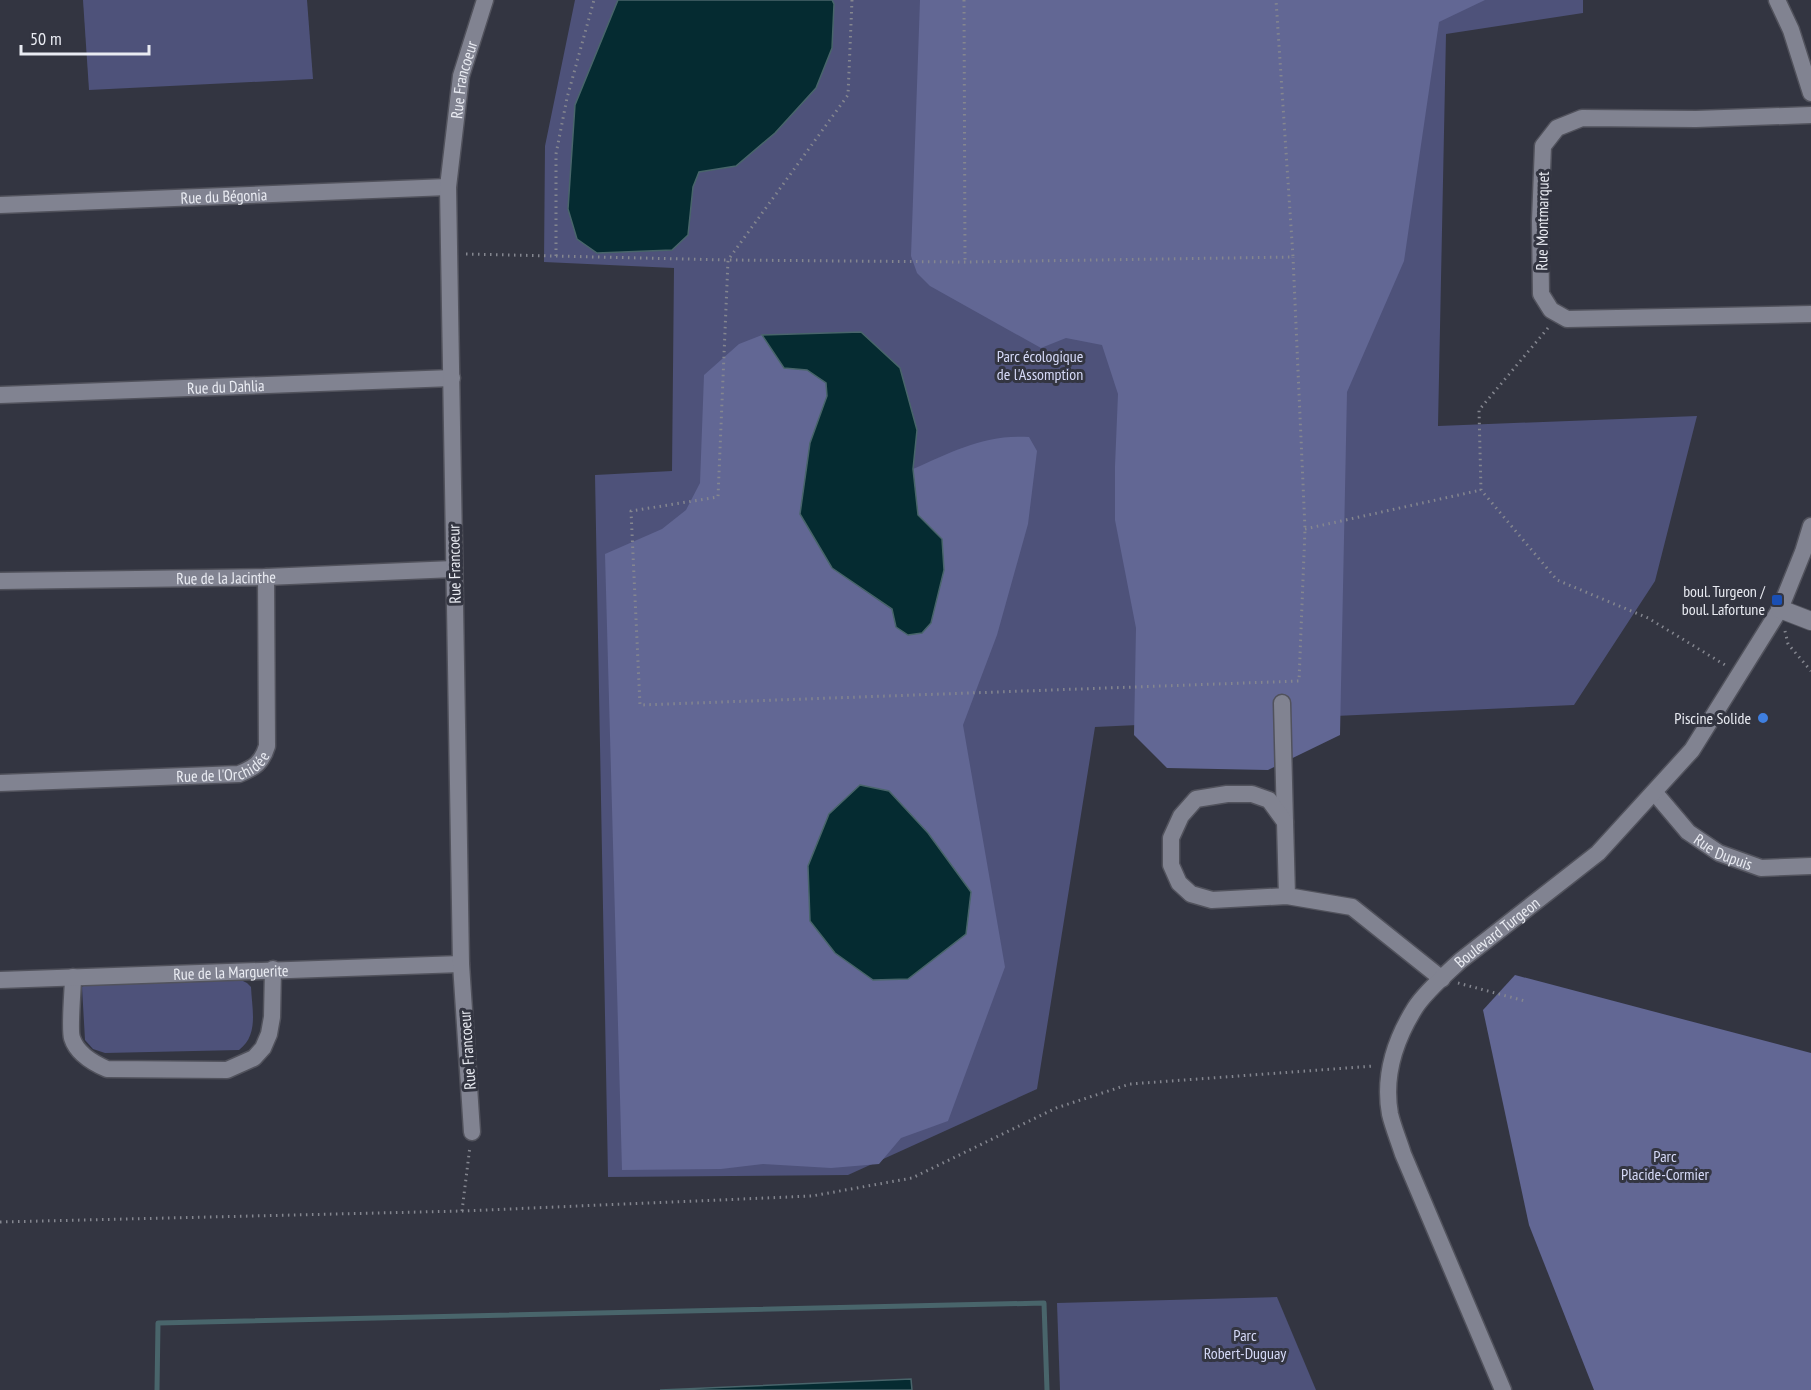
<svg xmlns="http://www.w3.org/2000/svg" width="1811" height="1390" font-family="'PT Sans Narrow',sans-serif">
<rect width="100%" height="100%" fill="#333541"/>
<!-- green -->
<g fill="#4e527a">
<path d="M83,0H307L313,79L89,90Z"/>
<path d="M575,0H1583V13L1446,34L1438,426L1697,416L1655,581L1574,705L1095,727L1037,1089L848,1175L608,1177L595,475L672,471L674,268L544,262L545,146Z"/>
<path d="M237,978L247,983L251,987C252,1010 259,1035 239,1050L105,1053L93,1049L85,1040L82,987L90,982Z"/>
<path d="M1277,1297L1316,1390H1060L1057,1303Z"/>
</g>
<!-- forest -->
<g fill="#626794">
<path d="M920,0H1485L1439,22L1404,261L1347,392L1340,735L1268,770L1167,768L1134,735L1136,628L1115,520V466L1118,394L1102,345L1066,338L1041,348L930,286L917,273L911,256Z"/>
<path d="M762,335L784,368L807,370L826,383L827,396L810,443L832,568L892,610L896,627L942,539L918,515L913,469C952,452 985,434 1029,437L1037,451L1028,524L997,635L963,725L1005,967L948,1121L901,1138L879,1164L831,1168L763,1164L721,1169L622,1170L605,554L662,529L686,510L700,483L704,375L739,344Z"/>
<path d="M1515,975L1811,1053V1390H1594L1529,1225L1483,1010Z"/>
</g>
<!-- water -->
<g fill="#052b31" stroke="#49656b" stroke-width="1.5">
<path d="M618,0H832L834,4L832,48L816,88L775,133L736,166L699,172L693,187L688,235L672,250L597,253L577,239L568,209L575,105Z"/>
<path d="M861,332L900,368L917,430L913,469L918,515L942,539L944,570L931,623L922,633L908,635L896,627L892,609L832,568L800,514L810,443L827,396L826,383L807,370L784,368L762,335Z"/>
<path d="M860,785L889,791L928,833L971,892L966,934L908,979L873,980L835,953L810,921L808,866L829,814Z"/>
<path d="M911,1379L912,1390H660Z"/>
</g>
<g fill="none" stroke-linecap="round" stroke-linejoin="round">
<!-- stream -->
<path stroke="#49656b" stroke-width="5" d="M157,1390L158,1323L1044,1303L1047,1390"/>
<!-- minor casing -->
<g stroke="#51525c" stroke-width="19">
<g id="minor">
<path d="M1777,0L1791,30L1811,93"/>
<path d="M1811,115L1696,119L1582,118L1557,128L1543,146L1540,221L1541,294L1551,310L1567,319L1811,314"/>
<path id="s1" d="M0,205L448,187"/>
<path id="s2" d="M0,395L452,378"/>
<path id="s3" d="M0,581L266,577L454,569"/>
<path d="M1282,703L1285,822"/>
<path id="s4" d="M0,783L239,774C254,768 262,763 267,746L266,577"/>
<path id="s5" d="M1655,793L1688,832L1719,853L1761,868L1811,866"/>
<path d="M1287,896L1285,822L1269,800L1252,794H1227L1196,799L1181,816L1171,838V865L1179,883L1191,894L1212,900L1287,896L1352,907L1442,979"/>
<path d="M73,977C73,990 69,1029 72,1038C77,1054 93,1063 107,1069L227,1070L254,1058L263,1048L269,1034L272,1017L273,969"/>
<path id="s6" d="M0,980L461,964"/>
<path id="s7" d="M472,1132L461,964L448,187L461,76L485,0"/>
<path id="s8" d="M1503,1390L1403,1154C1399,1141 1393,1127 1390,1114C1383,1075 1395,1040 1415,1008C1425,992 1446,974 1460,961L1598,853L1692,750L1780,609L1803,552L1811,526"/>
</g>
</g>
<!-- tertiary casing -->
<g stroke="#51525c" stroke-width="20">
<path id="tertiary" d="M1780,609L1811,621"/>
</g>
<!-- path -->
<g stroke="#84868f" stroke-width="3" stroke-dasharray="1.5 4.5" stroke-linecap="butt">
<path d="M852,0L848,95L728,260L718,497L631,511L640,705L1299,681L1305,529L1293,257"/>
<path d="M964,0L965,262"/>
<path d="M466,254L728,260L965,262L1293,257L1276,0"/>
<path d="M556,256V154L567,98L594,0"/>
<path d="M1548,328L1479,410L1481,490L1557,580L1648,618L1725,665"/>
<path d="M1305,529L1481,490"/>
<path d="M1785,631L1788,644L1811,671"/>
<path d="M1458,983L1525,1001"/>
<path d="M462,1211L470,1146"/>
<path d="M0,1222L462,1211L812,1196L912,1178L1056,1108L1130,1084L1374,1066"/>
</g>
<!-- minor -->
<use href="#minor" stroke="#818391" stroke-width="16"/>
<!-- tertiary -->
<use href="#tertiary" stroke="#818391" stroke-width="18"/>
</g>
<!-- markers -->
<rect fill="#1a4fb4" stroke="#333541" stroke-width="2" x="1771" y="594" width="12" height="12" rx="3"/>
<circle fill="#3f7fe0" stroke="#333541" stroke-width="2" cx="1763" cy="718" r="6"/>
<g text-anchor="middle" stroke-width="6" stroke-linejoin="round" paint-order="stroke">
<!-- street labels -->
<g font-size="16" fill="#e9ebf2" stroke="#333541">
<text dy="6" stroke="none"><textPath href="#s7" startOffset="1054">Rue Francoeur</textPath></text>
<text dy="6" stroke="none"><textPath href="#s1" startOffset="224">Rue du Bégonia</textPath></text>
<text transform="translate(1542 221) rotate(-89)" y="6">Rue Montmarquet</text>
<text dy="6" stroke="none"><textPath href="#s2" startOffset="226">Rue du Dahlia</textPath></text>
<text transform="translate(454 564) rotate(-91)" y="6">Rue Francoeur</text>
<text dy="6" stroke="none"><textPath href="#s3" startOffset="226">Rue de la Jacinthe</textPath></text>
<text dy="6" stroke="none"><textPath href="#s4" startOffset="225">Rue de l'Orchidée</textPath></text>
<text dy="6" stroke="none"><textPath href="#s5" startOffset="92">Rue Dupuis</textPath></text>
<text dy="6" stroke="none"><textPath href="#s8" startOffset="522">Boulevard Turgeon</textPath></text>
<text dy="6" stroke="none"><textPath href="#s6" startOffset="231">Rue de la Marguerite</textPath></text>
<text transform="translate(467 1050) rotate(-94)" y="6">Rue Francoeur</text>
</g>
<!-- park labels -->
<g font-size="16" fill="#d6daf8" stroke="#333541">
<text x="1040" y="362">Parc écologique<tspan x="1040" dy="18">de l'Assomption</tspan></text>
<text x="1665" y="1162">Parc<tspan x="1665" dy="18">Placide-Cormier</tspan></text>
<text x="1245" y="1341">Parc<tspan x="1245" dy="18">Robert-Duguay</tspan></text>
</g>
<!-- poi labels -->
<g font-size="16" fill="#e9ebf2" stroke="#333541" text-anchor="end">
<text x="1765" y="597">boul. Turgeon /<tspan x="1765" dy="18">boul. Lafortune</tspan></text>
<text x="1751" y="724">Piscine Solide</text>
</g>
</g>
<!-- scale -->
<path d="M21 45v9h128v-9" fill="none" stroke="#e9ebf2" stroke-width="3"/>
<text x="30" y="45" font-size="18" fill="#e9ebf2" stroke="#333541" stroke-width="4.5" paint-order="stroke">50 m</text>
</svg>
